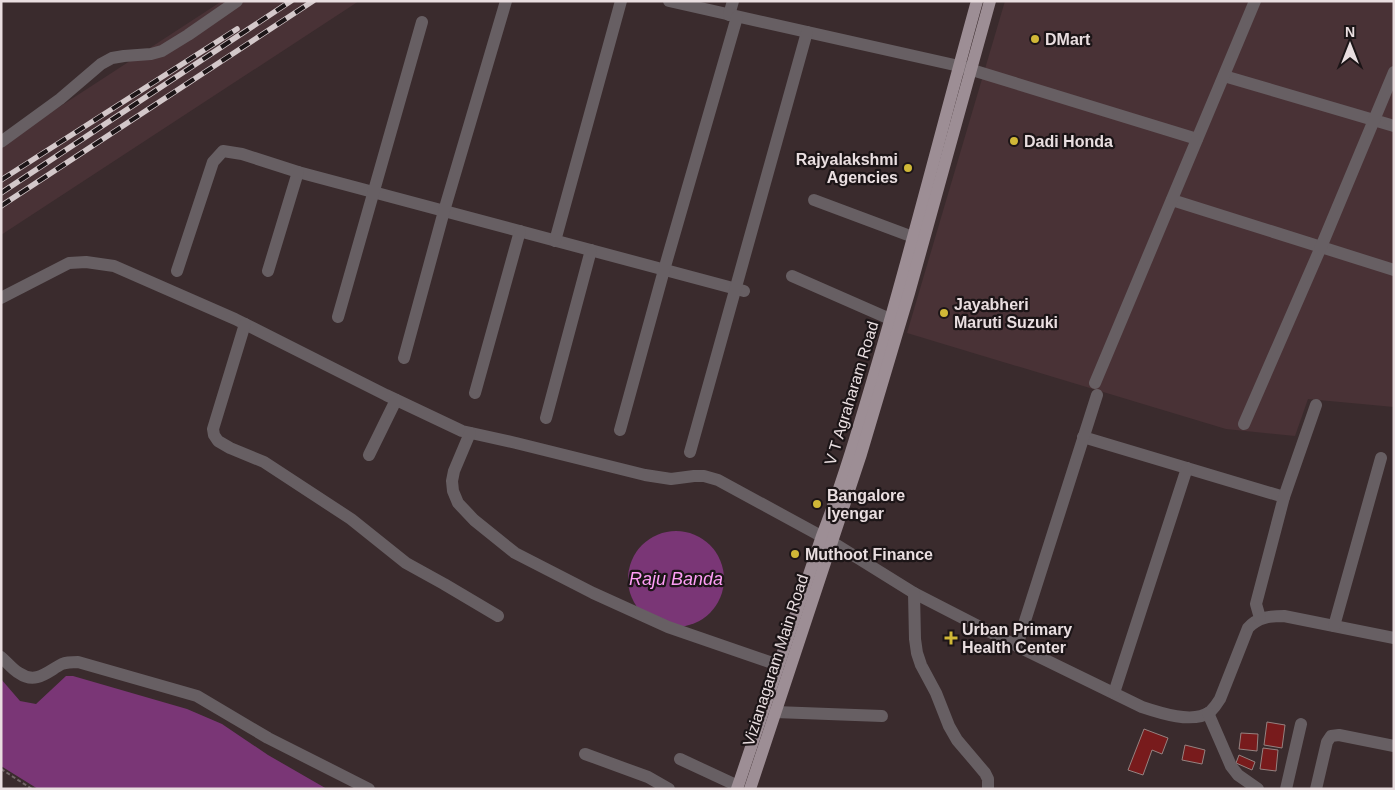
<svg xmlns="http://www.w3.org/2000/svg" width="1395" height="790" font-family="Helvetica,sans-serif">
<rect width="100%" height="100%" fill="#3a2b2d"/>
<!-- built -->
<g fill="#493236">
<path d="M222,1H359L1,235V145Z"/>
<path d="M1005,1H1394V407L1308,399L1295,436L1226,429L907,333Z"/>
</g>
<!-- water -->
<g fill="#7a3676">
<circle cx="676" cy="579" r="48"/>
<path d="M66,676H73L187,709L222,724L268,755L327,789H38L1,766V679L20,701L36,704Z"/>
</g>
<!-- building -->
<g fill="#781b1c" stroke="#958280">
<path d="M1267,722L1285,725L1282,748L1264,745Z"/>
<path d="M1144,729L1168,738L1162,754L1152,750L1143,775L1128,770Z"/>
<path d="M1241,733L1258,734L1257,751L1239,749Z"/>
<path d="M1185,745L1205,750L1202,764L1182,760Z"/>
<path d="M1263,748L1278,750L1276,771L1260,769Z"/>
<path d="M1239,755L1255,762L1252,770L1236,763Z"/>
</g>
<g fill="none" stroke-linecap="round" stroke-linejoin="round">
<!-- path -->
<path stroke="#736668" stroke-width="2" stroke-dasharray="4 2.5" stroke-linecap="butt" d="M1,769L32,789"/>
<!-- minor -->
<g stroke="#675f63" stroke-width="12">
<path d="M669,1L959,66L1197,139"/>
<path d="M729,15L733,1"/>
<path d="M1224,76L1394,126"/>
<path d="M1,142L60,99L101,64L112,58L124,56L151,54L162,51L188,35L237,1"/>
<path d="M298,172L744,291"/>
<path d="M814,200L913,237"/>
<path d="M1172,200L1394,270"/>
<path d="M555,241L621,1"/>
<path d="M177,271L213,162L223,151L242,154L298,172L268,271"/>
<path d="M792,276L890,319"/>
<path d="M1,298L69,263L86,262L114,266L235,319L386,395L462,431L516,443L645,475L671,479L694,476H704L718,480L832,542L914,593L1017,646L1142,707C1160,713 1193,724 1210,712C1214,708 1217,704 1220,699L1248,628C1258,617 1270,616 1284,616L1394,638"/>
<path d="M338,317L422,22"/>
<path d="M245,324L213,429L214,435L218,441L230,448L264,462L351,519L406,563L444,584L498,616"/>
<path d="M404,358L444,211L506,1"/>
<path d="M1095,383L1255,1"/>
<path d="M475,393L520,231"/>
<path d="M546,418L591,250"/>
<path d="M1244,424L1321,247L1394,72"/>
<path d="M620,430L664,270L737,17"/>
<path d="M470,433L454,471L452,481L453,491L458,503L474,520L515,553L593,593L668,627L778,665"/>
<path d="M1083,437L1284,497"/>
<path d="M690,452L807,32"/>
<path d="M369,455L396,400"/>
<path d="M914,593L915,639L917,653L921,665L936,693L949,726L957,740L985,773L988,779V789"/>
<path d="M1260,618L1256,604L1284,497L1316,405"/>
<path d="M1334,626L1381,458"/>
<path d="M1017,646L1097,395"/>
<path d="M1,657C7,662 12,669 19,673C36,685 48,671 62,664C67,662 73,662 78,662L197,696L268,738L369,789"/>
<path d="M1114,693L1187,468"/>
<path d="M775,712L882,716"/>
<path d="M1208,713L1231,766L1238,775L1258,789"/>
<path d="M585,754L648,777L669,789"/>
<path d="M680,759L738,786"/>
<path d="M1286,789L1301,724"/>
<path d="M1316,789L1327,742L1331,736L1339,735L1394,746"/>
</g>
<!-- major -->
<g stroke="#9d8e95" stroke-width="12">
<path d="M737,789L822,536C846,474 864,409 883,345C916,231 945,116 977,1"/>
<path d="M750,789L861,454L909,293L990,1"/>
</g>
<!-- rail casing -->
<g stroke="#d3c8ca" stroke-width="5.5">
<g id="rail">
<path d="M1,180L237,29"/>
<path d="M1,193L291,1"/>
<path d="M1,206L313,1"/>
</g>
</g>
<!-- rail -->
<use href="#rail" stroke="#1c1517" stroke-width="4" stroke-dasharray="11" stroke-linecap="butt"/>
</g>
<!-- markers -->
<g fill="#d0b837" stroke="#1c1517" stroke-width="2">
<circle cx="1035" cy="39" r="5"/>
<circle cx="1014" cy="141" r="5"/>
<circle cx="908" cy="168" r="5"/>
<circle cx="944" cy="313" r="5"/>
<circle cx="817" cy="504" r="5"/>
<circle cx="795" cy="554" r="5"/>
<path d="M948.5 630.5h5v5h5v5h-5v5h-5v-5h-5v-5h5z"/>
</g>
<g text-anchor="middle" stroke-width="4.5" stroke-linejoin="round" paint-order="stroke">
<!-- poi labels -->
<g font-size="16" font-weight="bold" fill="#e9dee0" stroke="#1c1517" text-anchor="start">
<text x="1045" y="45">DMart</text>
<text x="1024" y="147">Dadi Honda</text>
<text x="898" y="165" text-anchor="end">Rajyalakshmi<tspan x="898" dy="18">Agencies</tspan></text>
<text x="954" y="310">Jayabheri<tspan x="954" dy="18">Maruti Suzuki</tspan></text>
<text x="827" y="501">Bangalore<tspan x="827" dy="18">Iyengar</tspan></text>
<text x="805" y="560">Muthoot Finance</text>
<text x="962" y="635">Urban Primary<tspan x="962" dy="18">Health Center</tspan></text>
</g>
<!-- street labels -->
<g font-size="16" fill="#e9dee0" stroke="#1c1517">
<text transform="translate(851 393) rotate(-73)" y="6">V T Agraharam Road</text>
<text transform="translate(775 660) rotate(-72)" y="6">Vizianagaram Main Road</text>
</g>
<!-- water labels -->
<g font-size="18" font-style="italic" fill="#fe9ef6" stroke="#1c1517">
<text x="676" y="585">Raju Banda</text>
</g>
</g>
<!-- border -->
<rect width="1395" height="790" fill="none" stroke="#e9dee0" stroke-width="5"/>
<!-- north arrow -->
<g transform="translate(1350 45)" stroke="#1c1517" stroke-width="4" paint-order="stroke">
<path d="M0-4L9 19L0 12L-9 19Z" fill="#e9dee0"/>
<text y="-8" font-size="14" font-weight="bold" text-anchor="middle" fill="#e9dee0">N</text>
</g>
</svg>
